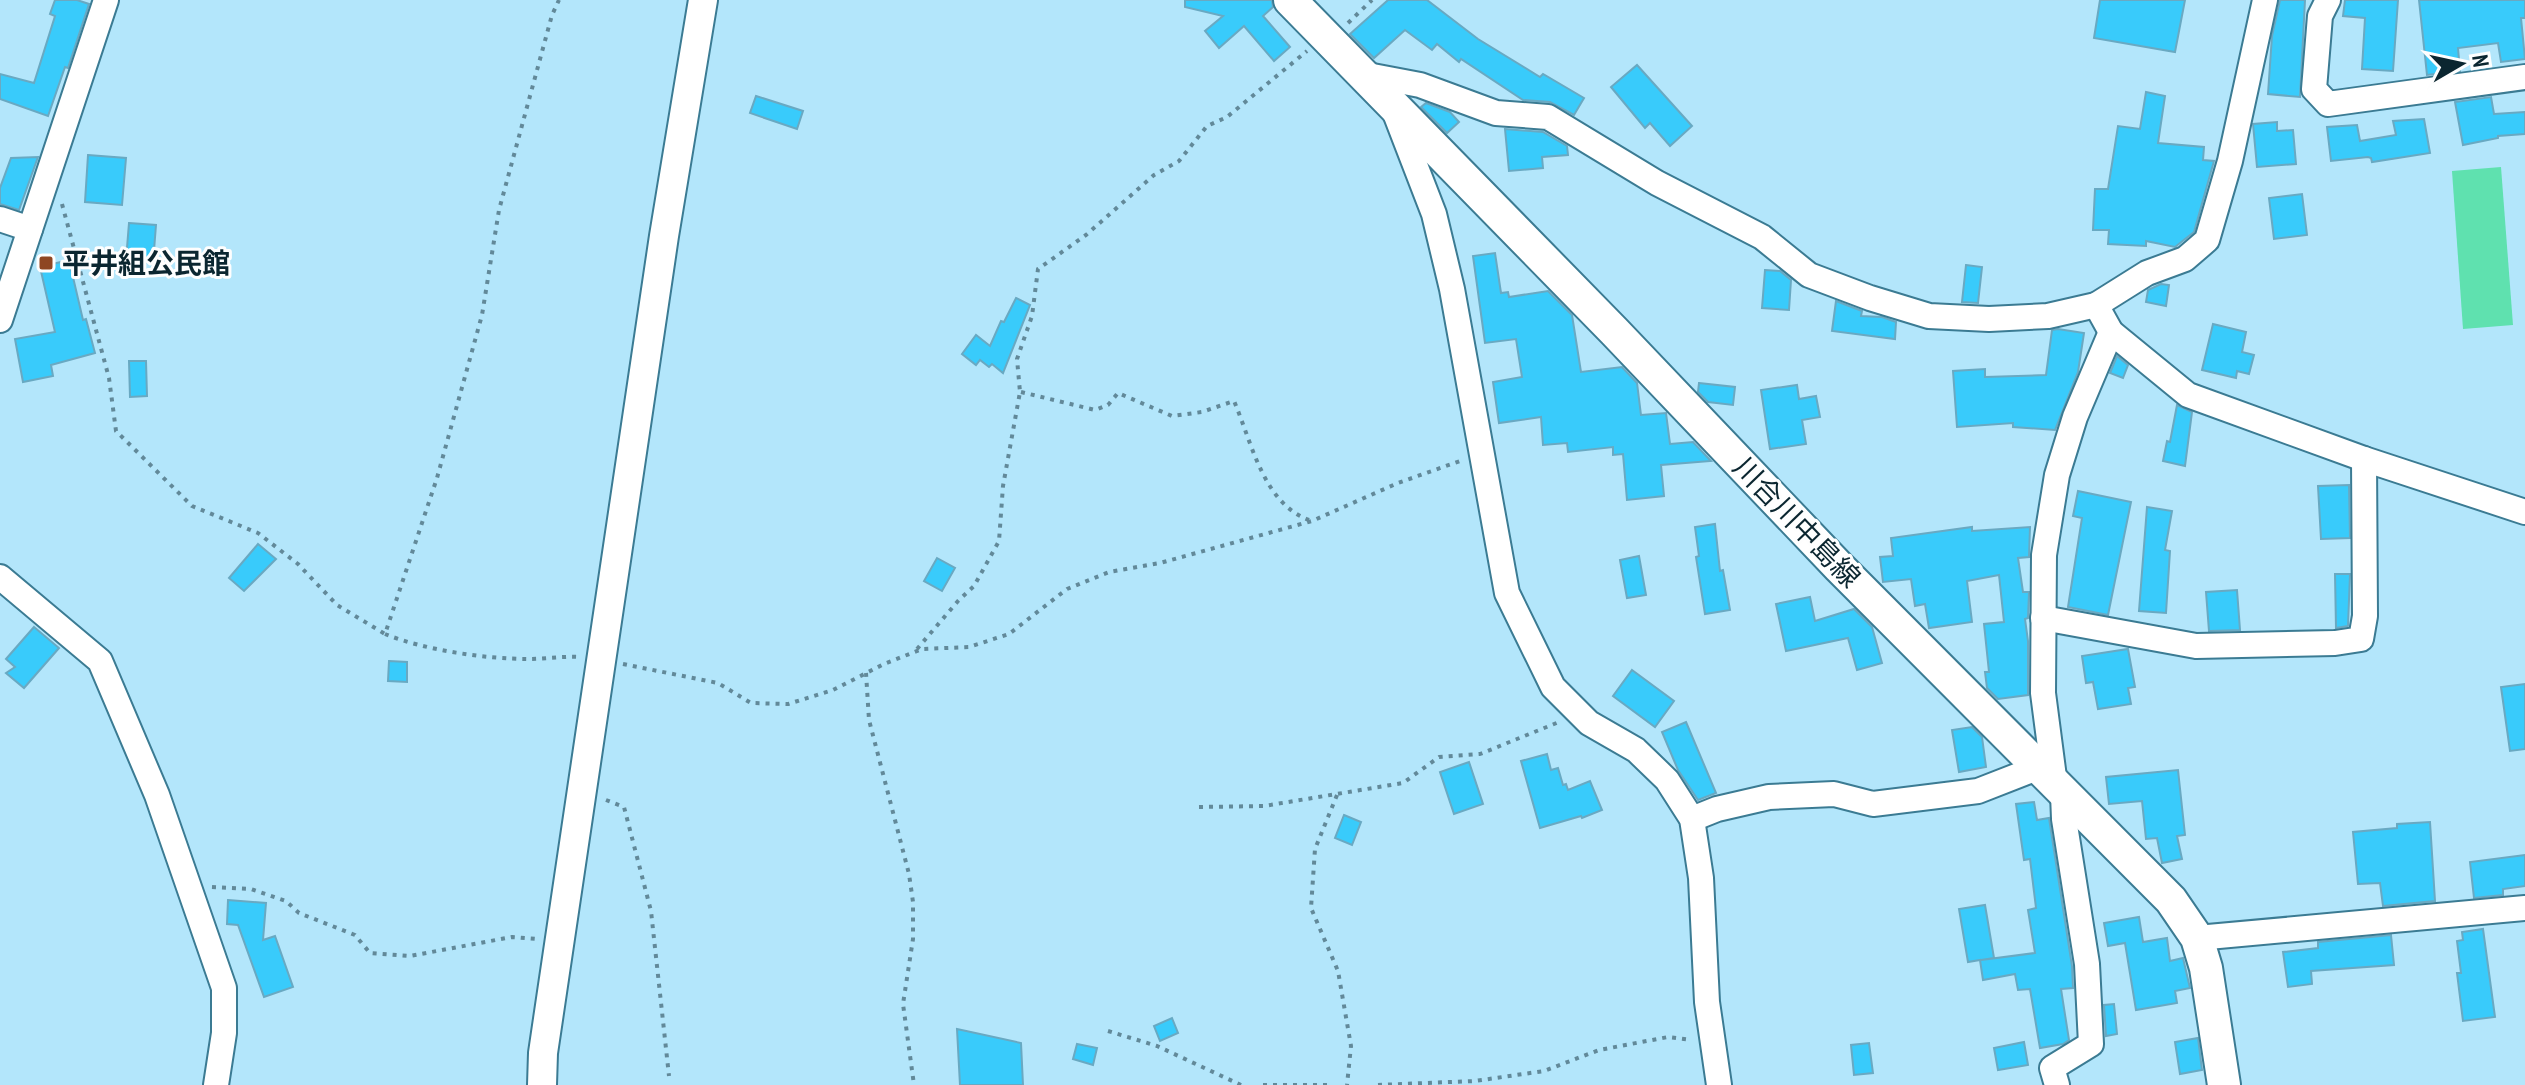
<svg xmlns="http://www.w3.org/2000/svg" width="2525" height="1085" font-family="'PT Sans Narrow','Noto Sans JP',sans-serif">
<rect width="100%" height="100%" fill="#b3e6fb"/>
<!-- water -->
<path fill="#5fe1af" d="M2501,167L2513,325L2463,329L2452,171Z"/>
<!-- building -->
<g fill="#39cbfb" stroke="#69a9c2" stroke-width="2">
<path d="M55,0H77L89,4L68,68L65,67L48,116L0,99V74L34,83L55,16L50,14Z"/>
<path d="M1185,0H1272L1273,7L1263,16L1290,47L1274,61L1244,26L1219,48L1205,31L1223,16L1185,7Z"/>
<path d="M1388,0H1427L1478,39L1540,77L1543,74L1584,98L1574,115L1550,102L1523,100L1461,59L1459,62L1437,44L1432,50L1405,30L1374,58L1350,34Z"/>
<path d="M2100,0H2185L2175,52L2094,38Z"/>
<path d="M2280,0H2305L2300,97L2268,94L2272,36Z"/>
<path d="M2345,0H2398L2393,71L2362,69L2365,18L2343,16Z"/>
<path d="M2419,0H2525V18H2521L2525,59L2501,62L2498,43L2458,48L2460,71L2427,75Z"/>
<path d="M1637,65L1692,126L1670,146L1650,123L1645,128L1611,87Z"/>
<path d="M2146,92L2165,96L2158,143L2204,147L2203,160L2214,161L2194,232L2175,247L2146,241V246L2108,244L2109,230H2093L2095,189H2108L2118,126L2140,129Z"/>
<path d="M756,96L803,111L797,129L750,113Z"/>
<path d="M2491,97L2494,114L2525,112V134L2498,136V138L2463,145L2455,102Z"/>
<path d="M1426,103L1450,112L1459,122L1447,133L1421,107Z"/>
<path d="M2424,119L2430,153L2372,162L2371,158L2368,157L2331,161L2327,127L2357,125L2360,141L2396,135L2393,121Z"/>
<path d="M2277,122V131L2293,130L2296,164L2257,167L2253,124Z"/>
<path d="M1505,129L1543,132L1567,146L1568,155L1542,157L1543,168L1509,171Z"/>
<path d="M88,155L126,158L122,205L85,202Z"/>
<path d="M38,157L19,210L0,204V188L11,158Z"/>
<path d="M2302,194L2307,235L2274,239L2269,198Z"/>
<path d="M129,223L156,225L153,263L126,260Z"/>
<path d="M1495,253L1501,293L1508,292L1509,297L1548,291L1572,315L1581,372L1622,367L1637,383L1641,415L1666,413L1670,444L1693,442L1711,461L1661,465L1664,496L1627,500L1623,454L1613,455V447L1568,452L1567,443L1543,445L1541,417L1499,423L1493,382L1522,377L1516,339L1485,343L1473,256Z"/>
<path d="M69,260L83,320L86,319L95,353L51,365L53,376L23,382L15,339L55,332L40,267Z"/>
<path d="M1966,265L1982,267L1978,303L1962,302Z"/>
<path d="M1765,270L1780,271L1791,280L1789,310L1762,308Z"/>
<path d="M2161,284L2169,285L2166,306L2146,302L2148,290Z"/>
<path d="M1016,298L1030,305L1003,373L992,364L989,367L980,360L976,365L962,354L976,335L990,346L1001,321L1004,322Z"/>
<path d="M1836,301L1862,311L1861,316L1882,317L1896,322L1895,339L1832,331Z"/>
<path d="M2213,324L2246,332L2242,352L2254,355L2249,374L2237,371L2236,378L2202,370Z"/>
<path d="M2058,329L2084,333L2078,372L2055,430L2013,427V423L1957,427L1953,371L1985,369V377L2046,375L2052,330Z"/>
<path d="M2117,356L2128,365L2123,378L2110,373Z"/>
<path d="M129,361H146L147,396L130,397Z"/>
<path d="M1699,383L1735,387L1733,405L1708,402L1698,392Z"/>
<path d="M1797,385L1799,399L1816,396L1820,417L1802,420L1806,444L1770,449L1761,390Z"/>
<path d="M2177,405L2192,412L2185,466L2163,461L2167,441L2170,442Z"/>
<path d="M2349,485L2350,538L2321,539L2318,486Z"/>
<path d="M2078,491L2131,502L2108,615L2068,607L2082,518L2073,516Z"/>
<path d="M2147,507L2172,511L2165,550L2170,551L2166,613L2139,611Z"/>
<path d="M1715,524L1720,571L1723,570L1730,610L1705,614L1696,557L1699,556L1695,527Z"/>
<path d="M1972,527V531L2030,527L2029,557L2018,558L2023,592H2029L2028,618L2025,619L2028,641V695L1998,699L1987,688L1985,672H1989L1984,624L2004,622L1999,575L1967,581L1972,622L1929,628L1925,604L1915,606L1911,579L1883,582L1880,557L1893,556L1891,538Z"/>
<path d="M258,544L276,559L244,591L229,578Z"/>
<path d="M1639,556L1646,595L1627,598L1620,560Z"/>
<path d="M937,558L955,568L942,591L924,581Z"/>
<path d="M2335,574H2350L2348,626L2336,628Z"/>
<path d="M2237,590L2240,630L2209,631L2206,592Z"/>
<path d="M1810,597L1815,621L1854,609L1872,627L1882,663L1857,670L1848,638L1786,651L1776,604Z"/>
<path d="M34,627L59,648L24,688L6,673L15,667L6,659Z"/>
<path d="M2128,649L2135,687L2128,688L2131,704L2098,709L2093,682L2086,683L2082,656Z"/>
<path d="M389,661L407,662V682L388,681Z"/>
<path d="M1632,670L1674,701L1655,727L1613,696Z"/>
<path d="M2525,684V749L2510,751L2501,687Z"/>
<path d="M1686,722L1716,793L1698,800L1678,770L1662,732Z"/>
<path d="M1972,727L1982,737L1986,767L1959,772L1952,730Z"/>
<path d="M1547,754L1551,770L1558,768L1563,785L1566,784L1568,790L1590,781L1602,810L1582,818L1581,816L1540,828L1521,761Z"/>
<path d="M1469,762L1483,804L1454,814L1440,772Z"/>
<path d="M2178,770L2185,835L2177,836L2182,859L2162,863L2157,838L2146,839L2142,801L2109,804L2106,777Z"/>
<path d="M2034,802L2037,820L2049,818L2072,966L2073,988L2061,989L2069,1040L2063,1044L2040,1048L2030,989L2018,990L2015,974L1983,980L1980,960L1968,962L1959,909L1985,905L1994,958L1981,960L2035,953L2028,910L2036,908L2030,859L2024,860L2016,804Z"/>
<path d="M1344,815L1361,822L1352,845L1335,838Z"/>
<path d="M2430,822L2435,901L2383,906L2380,883L2358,884L2353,832L2397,828V824Z"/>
<path d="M2525,855V886L2503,889V895L2474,898L2470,862Z"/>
<path d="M228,900L266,903L263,940L275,936L293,987L264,997L238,925L227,924Z"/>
<path d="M2139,917L2143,942L2167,938L2170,961L2183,958L2190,988L2175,991L2177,1003L2136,1010L2125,943L2108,946L2104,923Z"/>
<path d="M2483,929L2495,1017L2463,1021L2457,973H2461L2457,941L2463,940L2462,932Z"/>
<path d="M2391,935L2394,965L2311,971L2312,984L2288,987L2283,952L2318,948V942Z"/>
<path d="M2114,1004L2117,1034L2106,1036L2104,1005Z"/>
<path d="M1172,1018L1178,1033L1160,1041L1154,1026Z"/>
<path d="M957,1029L1021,1043L1023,1085H960Z"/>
<path d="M2198,1038L2202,1070L2180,1074L2175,1042Z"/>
<path d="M2024,1042L2028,1065L1998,1070L1994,1048Z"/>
<path d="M1869,1043L1873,1073L1854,1075L1851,1045Z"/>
<path d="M1077,1044L1097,1048L1093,1065L1073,1059Z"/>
</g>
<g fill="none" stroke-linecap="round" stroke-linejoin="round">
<!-- minor casing -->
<g stroke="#3b7b93" stroke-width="28">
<g id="minor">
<path d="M2265,0L2230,161L2207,240L2185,259L2147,273L2096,305L2111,332L2188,395L2364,459L2525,512"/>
<path d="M2328,0L2320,16L2314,89L2328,104L2525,77"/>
<path d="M1362,74L1420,85L1496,113L1548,117L1657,183L1762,237L1809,275L1870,298L1929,316L1989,319L2048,316L2096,305"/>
<path d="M1395,113L1434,214L1452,289L1507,593L1553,687L1589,723L1636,750L1667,780L1692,819L1701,878L1707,1002L1719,1085"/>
<path d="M0,219L30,229"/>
<path d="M0,320L106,0"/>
<path d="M0,577L100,661L157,795L224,988V1033L216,1085"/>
<path d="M2043,618L2196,646L2335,643L2361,639L2365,616L2364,459"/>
<path d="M2055,785L2043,693L2044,555L2057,475L2075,417L2111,332"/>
<path d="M1692,819L1717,809L1769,797L1834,794L1873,804L1978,791L2037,768"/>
<path d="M2197,938L2525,908"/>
<path d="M2057,1085L2052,1068L2091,1044L2087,964L2064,819L2063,794"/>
</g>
</g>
<!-- tertiary casing -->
<g stroke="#3b7b93" stroke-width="32">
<path id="tertiary" d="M542,1085L543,1053L664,236L703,0"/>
</g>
<!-- secondary casing -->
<g stroke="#3b7b93" stroke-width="36">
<path id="secondary" d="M1290,0L1614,331L1839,567L2171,900L2197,938L2206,968L2224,1085"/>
</g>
<!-- path -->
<g stroke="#628999" stroke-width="4" stroke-dasharray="4 6" stroke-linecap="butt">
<path d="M1348,23L1372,0"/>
<path d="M62,204L109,378L116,431L192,506L258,533L298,564L337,605L385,634L437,478L482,315L499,210L552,15L559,0"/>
<path d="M1021,392L1095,410L1108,405L1118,393L1172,416L1202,412L1234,401C1252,443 1263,503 1309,520"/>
<path d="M385,634C424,650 486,659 528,659C545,659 562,656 579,657"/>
<path d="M917,649L958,601L974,586L999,541L1003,486L1020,392L1017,359L1032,316L1038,269L1086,235L1154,175L1179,161L1207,126L1227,117L1307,51"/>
<path d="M623,664L718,683L751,703L788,704L833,690L884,664L922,649L969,647L1009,634L1067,589L1109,572L1160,563L1312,521L1398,483L1460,461"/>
<path d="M866,673L869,720L909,874L913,902V939L903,1004L914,1085"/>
<path d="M1337,795L1315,849L1311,908L1338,971L1351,1046L1347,1085"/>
<path d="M606,800L624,807L651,911L669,1076"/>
<path d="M1199,807L1264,806L1403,783L1439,757L1480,754L1559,722"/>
<path d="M212,887L251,889L286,901L299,913L355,935L370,953L410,956L512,937L537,939"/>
<path d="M1108,1031L1157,1046L1241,1085"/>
<path d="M1263,1085H1328"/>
<path d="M1378,1085L1475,1081L1544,1071L1599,1050L1668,1037L1691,1040"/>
</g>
<!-- minor -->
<use href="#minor" stroke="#fff" stroke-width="24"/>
<!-- tertiary -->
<use href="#tertiary" stroke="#fff" stroke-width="28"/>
<!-- secondary -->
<use href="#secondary" stroke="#fff" stroke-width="32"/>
</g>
<!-- markers -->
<rect fill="#8e4623" stroke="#fefefe" stroke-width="3" x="38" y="255" width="16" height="16" rx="4"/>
<g text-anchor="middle" stroke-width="6" stroke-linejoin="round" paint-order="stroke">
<!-- poi labels -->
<g font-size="28" font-weight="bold" fill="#0b2630" stroke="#fefefe" text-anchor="start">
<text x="62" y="273">平井組公民館</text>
</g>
<!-- street labels -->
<g font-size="28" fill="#0b2630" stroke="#fefefe">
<text transform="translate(1797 522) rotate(46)" y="10">川合川中島線</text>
</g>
</g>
<!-- north arrow -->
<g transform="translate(2461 64) rotate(81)" stroke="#fefefe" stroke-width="6" paint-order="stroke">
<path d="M0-6L14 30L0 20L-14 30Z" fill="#0b2630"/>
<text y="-12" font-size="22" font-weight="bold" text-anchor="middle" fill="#0b2630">N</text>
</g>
</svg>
